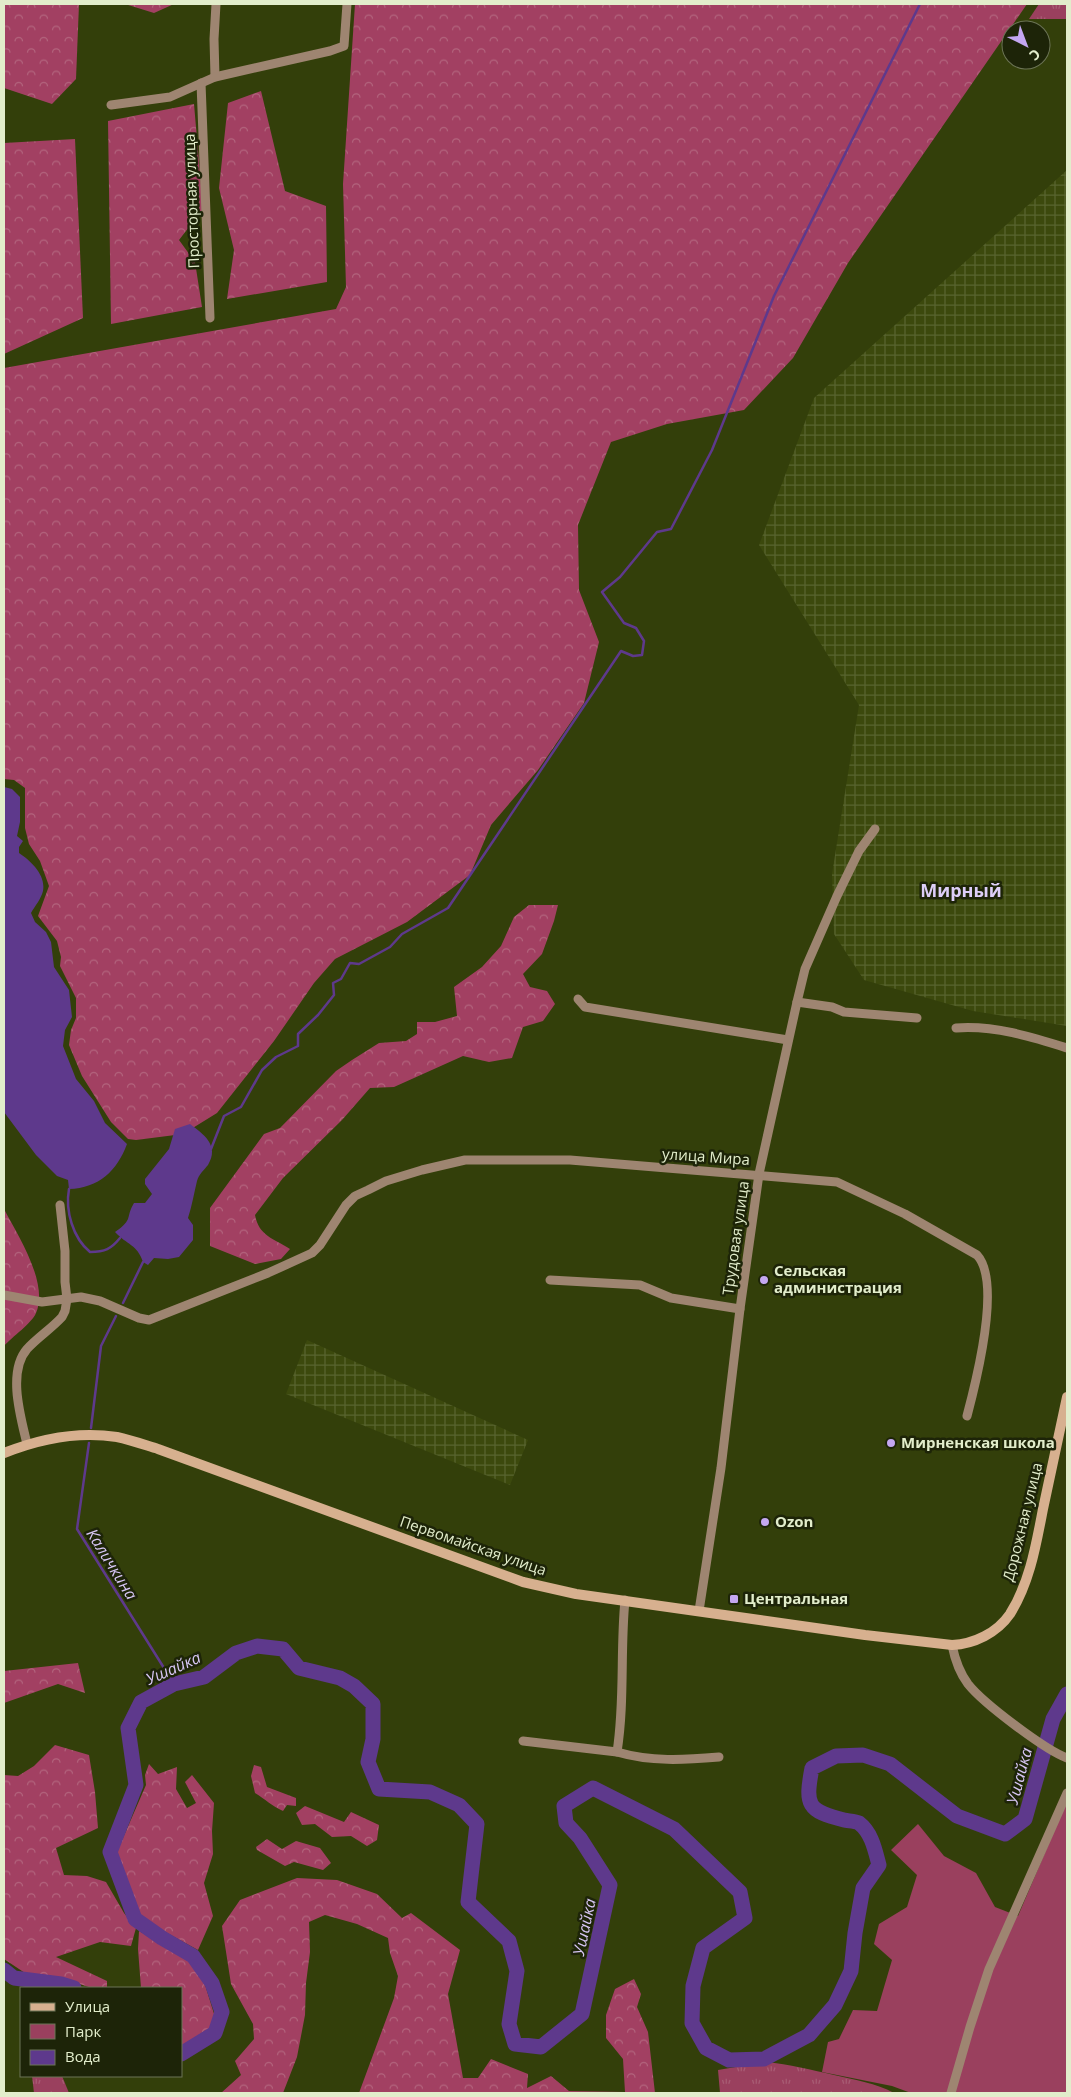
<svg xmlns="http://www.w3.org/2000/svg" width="1071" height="2097" font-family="'Open Sans',sans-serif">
<defs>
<pattern id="industrial-grid" width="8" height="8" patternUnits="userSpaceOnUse" patternTransform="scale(1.25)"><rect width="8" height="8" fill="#3c490d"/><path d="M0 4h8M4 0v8" fill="none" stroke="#58642f"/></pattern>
<pattern id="grass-tufts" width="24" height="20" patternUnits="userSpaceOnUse" patternTransform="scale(1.25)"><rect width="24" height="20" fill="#9a405e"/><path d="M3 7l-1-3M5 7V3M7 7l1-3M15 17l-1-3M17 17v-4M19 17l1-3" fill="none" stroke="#a85c74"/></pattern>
<pattern id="forest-crowns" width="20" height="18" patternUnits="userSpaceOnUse" patternTransform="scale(1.25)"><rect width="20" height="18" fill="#a24062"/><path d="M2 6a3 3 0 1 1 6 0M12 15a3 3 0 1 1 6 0" fill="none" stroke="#b3657e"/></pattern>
</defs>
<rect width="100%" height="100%" fill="#333f0a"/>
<!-- industrial -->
<g fill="url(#industrial-grid)">
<path d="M1067,170V1026L973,1011L864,980L834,934L832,874L859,705L759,545L814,398Z"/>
<path d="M307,1340L528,1440L510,1485L286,1394Z"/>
</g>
<!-- grass -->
<g fill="url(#grass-tufts)">
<path d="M1039,4H1067V19H1029Z"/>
<path d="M766,2062C789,2064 812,2070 834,2075C855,2080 876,2083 894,2093H720L718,2070Z"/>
<path d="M32,2076H62L69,2093H34Z"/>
</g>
<!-- forest -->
<g fill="url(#forest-crowns)">
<path d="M4,4H79L76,79L52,104L4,88Z"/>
<path d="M125,4H174L154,13Z"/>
<path d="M355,4H1027L848,263L793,358L744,410L667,424L611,442L578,525L579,590L599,642L584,703L538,770L491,825L470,875L407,922L335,959L314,983L274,1041L217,1113L183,1134L136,1140L128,1139L111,1122L82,1076L69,1045L71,1030L76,1018V998L60,966L61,957L57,941L38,916L49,886L40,861L29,844L25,828V788L14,780L4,779V368L336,309L346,287L343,184Z"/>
<path d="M261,91L285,191L326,206L327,282L227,299L234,250L219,188L228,103Z"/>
<path d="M194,104L203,209L179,240L195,262L202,307L111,324L108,121Z"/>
<path d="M75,139L83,318L4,354V143Z"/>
<path d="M529,905H558L554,921L542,954L523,974L530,987L547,991L555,1004L543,1021L523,1027L512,1058L489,1062L463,1056L394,1087L370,1088L342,1120L283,1178L255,1215C259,1236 273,1238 290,1249L281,1259L255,1264L210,1246V1208L264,1134L280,1128L336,1071L352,1060L379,1043L406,1041L417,1034V1022H435L457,1016L454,987L482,967L501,946L514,917Z"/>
<path d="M4,1209C18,1236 49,1283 36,1313C32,1323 12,1337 4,1346Z"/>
<path d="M78,1663L85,1693L58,1684L4,1703V1671Z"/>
<path d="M55,1745L89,1755L95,1792L98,1828L56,1848L64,1875L87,1876L106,1882L124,1913L136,1928L131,1946L100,1942L56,1957L107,1981V1988H92L70,1981L25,1973L4,1959V1775L18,1776L34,1766Z"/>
<path d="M149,1764L158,1774L177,1767L176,1789L187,1808L196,1803L185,1782L192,1775L214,1803L212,1831L213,1854L204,1883L213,1916L198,1950L140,1918L116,1854L146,1785L145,1775Z"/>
<path d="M254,1765L261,1767L267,1787L296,1798V1806L287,1805L283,1811C272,1806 265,1799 255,1793L251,1776Z"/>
<path d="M305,1806L344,1822L351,1812L379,1825L377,1840L367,1846L351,1836L332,1837L315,1824L302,1825L296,1813Z"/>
<path d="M267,1839L282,1849L296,1841L320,1848L331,1863L323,1870L294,1862L285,1866L257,1850L256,1847Z"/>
<path d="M297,1878L337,1880L377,1894L402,1918L411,1913L460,1950L448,1994L463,2078H478L491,2059L528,2074L527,2088L551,2076L569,2091L625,2092L623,2059L606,2038V2015L615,1989L634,1979L641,1994L637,2007L648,2032L655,2093H359L394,1998L398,1976L390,1953L388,1938L357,1924L325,1915L309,1922L310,1952L306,1983L305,2015L297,2057L283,2093H221L241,2075L235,2061L254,2039L253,2024L231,1984L222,1926L240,1900Z"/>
<path d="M139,1931L186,1957L202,1975L215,2017L212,2033L181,2050V1988H141L138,1949Z"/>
</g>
<!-- green -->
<path fill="#9a405e" d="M1067,1801V2093H911L892,2086L822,2072L828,2042L839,2039L853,2010L877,2011L892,1960L874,1944L879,1924L907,1907L917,1875L891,1850L918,1824L944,1856L976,1873L995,1907L1018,1916Z"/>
<!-- water -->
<g fill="#5e398c">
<path d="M4,787L12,789L20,797V822L17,836L23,841L19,847V853C31,861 46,875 43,891C41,899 35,906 31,913L35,922L46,932L51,942L54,967L69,990L72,1017L65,1030L63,1046L76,1079L94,1101L105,1123L127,1144C117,1171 99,1188 69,1189L68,1180L57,1176L36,1155L4,1112Z"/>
<path d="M190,1124C203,1134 220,1145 208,1165C204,1170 199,1174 197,1181C194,1193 192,1206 188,1218L193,1225V1240L179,1257L168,1259L154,1258L148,1265L143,1262C137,1244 127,1245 115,1232C134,1219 125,1218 134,1203H145L152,1194L145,1184V1179L169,1149L175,1129Z"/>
</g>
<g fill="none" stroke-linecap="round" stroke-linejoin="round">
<!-- stream -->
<g stroke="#5e398c" stroke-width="2.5">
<path d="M211,1149L224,1116L241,1107L262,1070L276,1057L298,1046V1034L318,1015L334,995L333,983L341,979L350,963L359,964L390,947L402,934L448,908L621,651L633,656L642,655L644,641L636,628L624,623L602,592L620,577L657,532L671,529L712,450L774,296L920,4"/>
<path d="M69,1189C65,1211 73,1238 90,1252C105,1252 111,1249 120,1238"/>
<path d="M123,1303L143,1262"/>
<path d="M91,1428L101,1346L116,1316"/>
<path d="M89,1443L77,1529L174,1684"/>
</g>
<!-- river -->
<g stroke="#5e398c" stroke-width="15">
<path d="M4,1970L14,1978L61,1984L74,1988"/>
<path d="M181,2054L215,2033L222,2012L212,1983L193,1956L162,1938L135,1919L110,1852L136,1785L128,1728L141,1702L174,1684L204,1677L236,1653L257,1646L283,1649L299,1668L340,1678L354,1686L373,1704V1739L368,1762L379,1789L430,1792L459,1805L477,1824L468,1902L509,1941L517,1971L509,2024L515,2044L541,2047L582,2014L610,1885L580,1838L566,1823L564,1806L593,1788L674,1829L740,1892L745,1918L703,1948L693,1986L692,2023L706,2048L729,2060L764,2059L809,2035L835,2005L851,1971L855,1933L863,1888L879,1865C875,1850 872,1833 859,1823C855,1821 848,1821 844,1820C807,1811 805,1805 812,1768L836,1756L863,1755L890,1764L957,1816L1005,1834L1025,1819L1053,1719L1067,1694"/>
</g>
<!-- street -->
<g stroke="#9e8571" stroke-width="9">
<path d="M215,77L214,39L216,4"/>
<path d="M201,83L210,318"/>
<path d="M111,105L170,97L215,77L330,51L344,46L347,4"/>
<path d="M578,999L585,1007L788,1040"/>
<path d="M797,1002L832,1007L844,1012L917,1018"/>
<path d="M956,1028C994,1025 1032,1037 1067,1048"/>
<path d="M550,1280L640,1285L671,1298L740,1309"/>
<path d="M4,1295L42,1302L81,1297L100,1301L139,1318L149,1320L268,1273L312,1253L320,1245L346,1205L355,1196L368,1190L386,1181L422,1170L465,1160H570L837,1182L905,1214L977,1255C1002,1282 976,1382 967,1416"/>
<path d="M27,1444C21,1418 7,1372 27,1349C38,1337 51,1329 62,1317L65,1311L67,1299L65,1282V1251L60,1205"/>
<path d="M699,1611L721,1468L740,1309L759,1174L797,1002L805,969L837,896L859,851L875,829"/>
<path d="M952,1645C955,1660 959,1672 968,1684C983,1703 1045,1750 1067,1758"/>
<path d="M523,1741L617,1752C625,1702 620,1651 625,1600"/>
<path d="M617,1752C651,1762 684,1760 719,1757"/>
<path d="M951,2093L970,2027L989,1969L1067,1793"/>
</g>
<!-- secondary -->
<path stroke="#d7b08f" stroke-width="10" d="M4,1453C39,1439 79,1431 117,1437C131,1440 145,1445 158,1449L523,1582L576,1594L865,1635L952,1645C974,1644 997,1633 1010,1614C1030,1582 1036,1545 1043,1509C1051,1472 1059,1434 1067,1397"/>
</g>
<!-- markers -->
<g fill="#c4a7f1" stroke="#1d2408" stroke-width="2">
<circle cx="764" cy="1280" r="5"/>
<circle cx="891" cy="1443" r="5"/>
<circle cx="765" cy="1522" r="5"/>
<rect x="729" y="1594" width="10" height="10" rx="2.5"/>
</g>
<g text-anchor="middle" stroke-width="5" stroke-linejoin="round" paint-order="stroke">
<!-- street labels -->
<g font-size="15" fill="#e2edcb" stroke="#1d2408">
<text transform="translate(192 201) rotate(-92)" y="5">Просторная улица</text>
<text transform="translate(706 1157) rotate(4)" y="5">улица Мира</text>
<text transform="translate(736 1238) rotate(-82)" y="5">Трудовая улица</text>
<text transform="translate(1023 1522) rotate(-76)" y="5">Дорожная улица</text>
<text transform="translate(473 1546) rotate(19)" y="5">Первомайская улица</text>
</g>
<!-- poi labels -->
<g font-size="15" font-weight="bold" fill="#e2edcb" stroke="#1d2408" text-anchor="start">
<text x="774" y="1276">Сельская<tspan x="774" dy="17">администрация</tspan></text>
<text x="901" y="1448">Мирненская школа</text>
<text x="775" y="1527">Ozon</text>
<text x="744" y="1604">Центральная</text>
</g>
<!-- water labels -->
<g font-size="16" font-style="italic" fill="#d7c6f4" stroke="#1d2408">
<text transform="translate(112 1564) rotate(58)" y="6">Каличкина</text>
<text transform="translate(173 1668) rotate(-24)" y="6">Ушайка</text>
<text transform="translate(1019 1776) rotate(-75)" y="6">Ушайка</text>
<text transform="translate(584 1927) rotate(-78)" y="6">Ушайка</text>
</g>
<!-- quarter labels -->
<g font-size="18" font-weight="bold" fill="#ddcef8" stroke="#1d2408">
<text x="961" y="897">Мирный</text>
</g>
</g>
<!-- border -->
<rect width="1071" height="2097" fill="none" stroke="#e2edcb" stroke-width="10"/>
<!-- legend -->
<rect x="20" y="1987" width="162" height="90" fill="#1d2408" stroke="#6c7456"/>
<rect x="30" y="2003" width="25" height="8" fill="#d7b08f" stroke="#6c7456"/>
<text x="65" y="2012" font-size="15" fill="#e2edcb">Улица</text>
<rect x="30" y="2024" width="25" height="15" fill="#9a405e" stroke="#6c7456"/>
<text x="65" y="2037" font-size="15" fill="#e2edcb">Парк</text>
<rect x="30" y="2050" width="25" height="15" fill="#5e398c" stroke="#6c7456"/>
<text x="65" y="2062" font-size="15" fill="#e2edcb">Вода</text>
<!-- north arrow -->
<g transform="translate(1026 45) rotate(138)"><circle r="24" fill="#1d2408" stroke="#6c7456"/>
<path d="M0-4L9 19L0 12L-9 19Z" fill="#c4a7f1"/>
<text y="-8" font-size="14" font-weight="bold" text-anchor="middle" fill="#e2edcb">С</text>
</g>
</svg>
